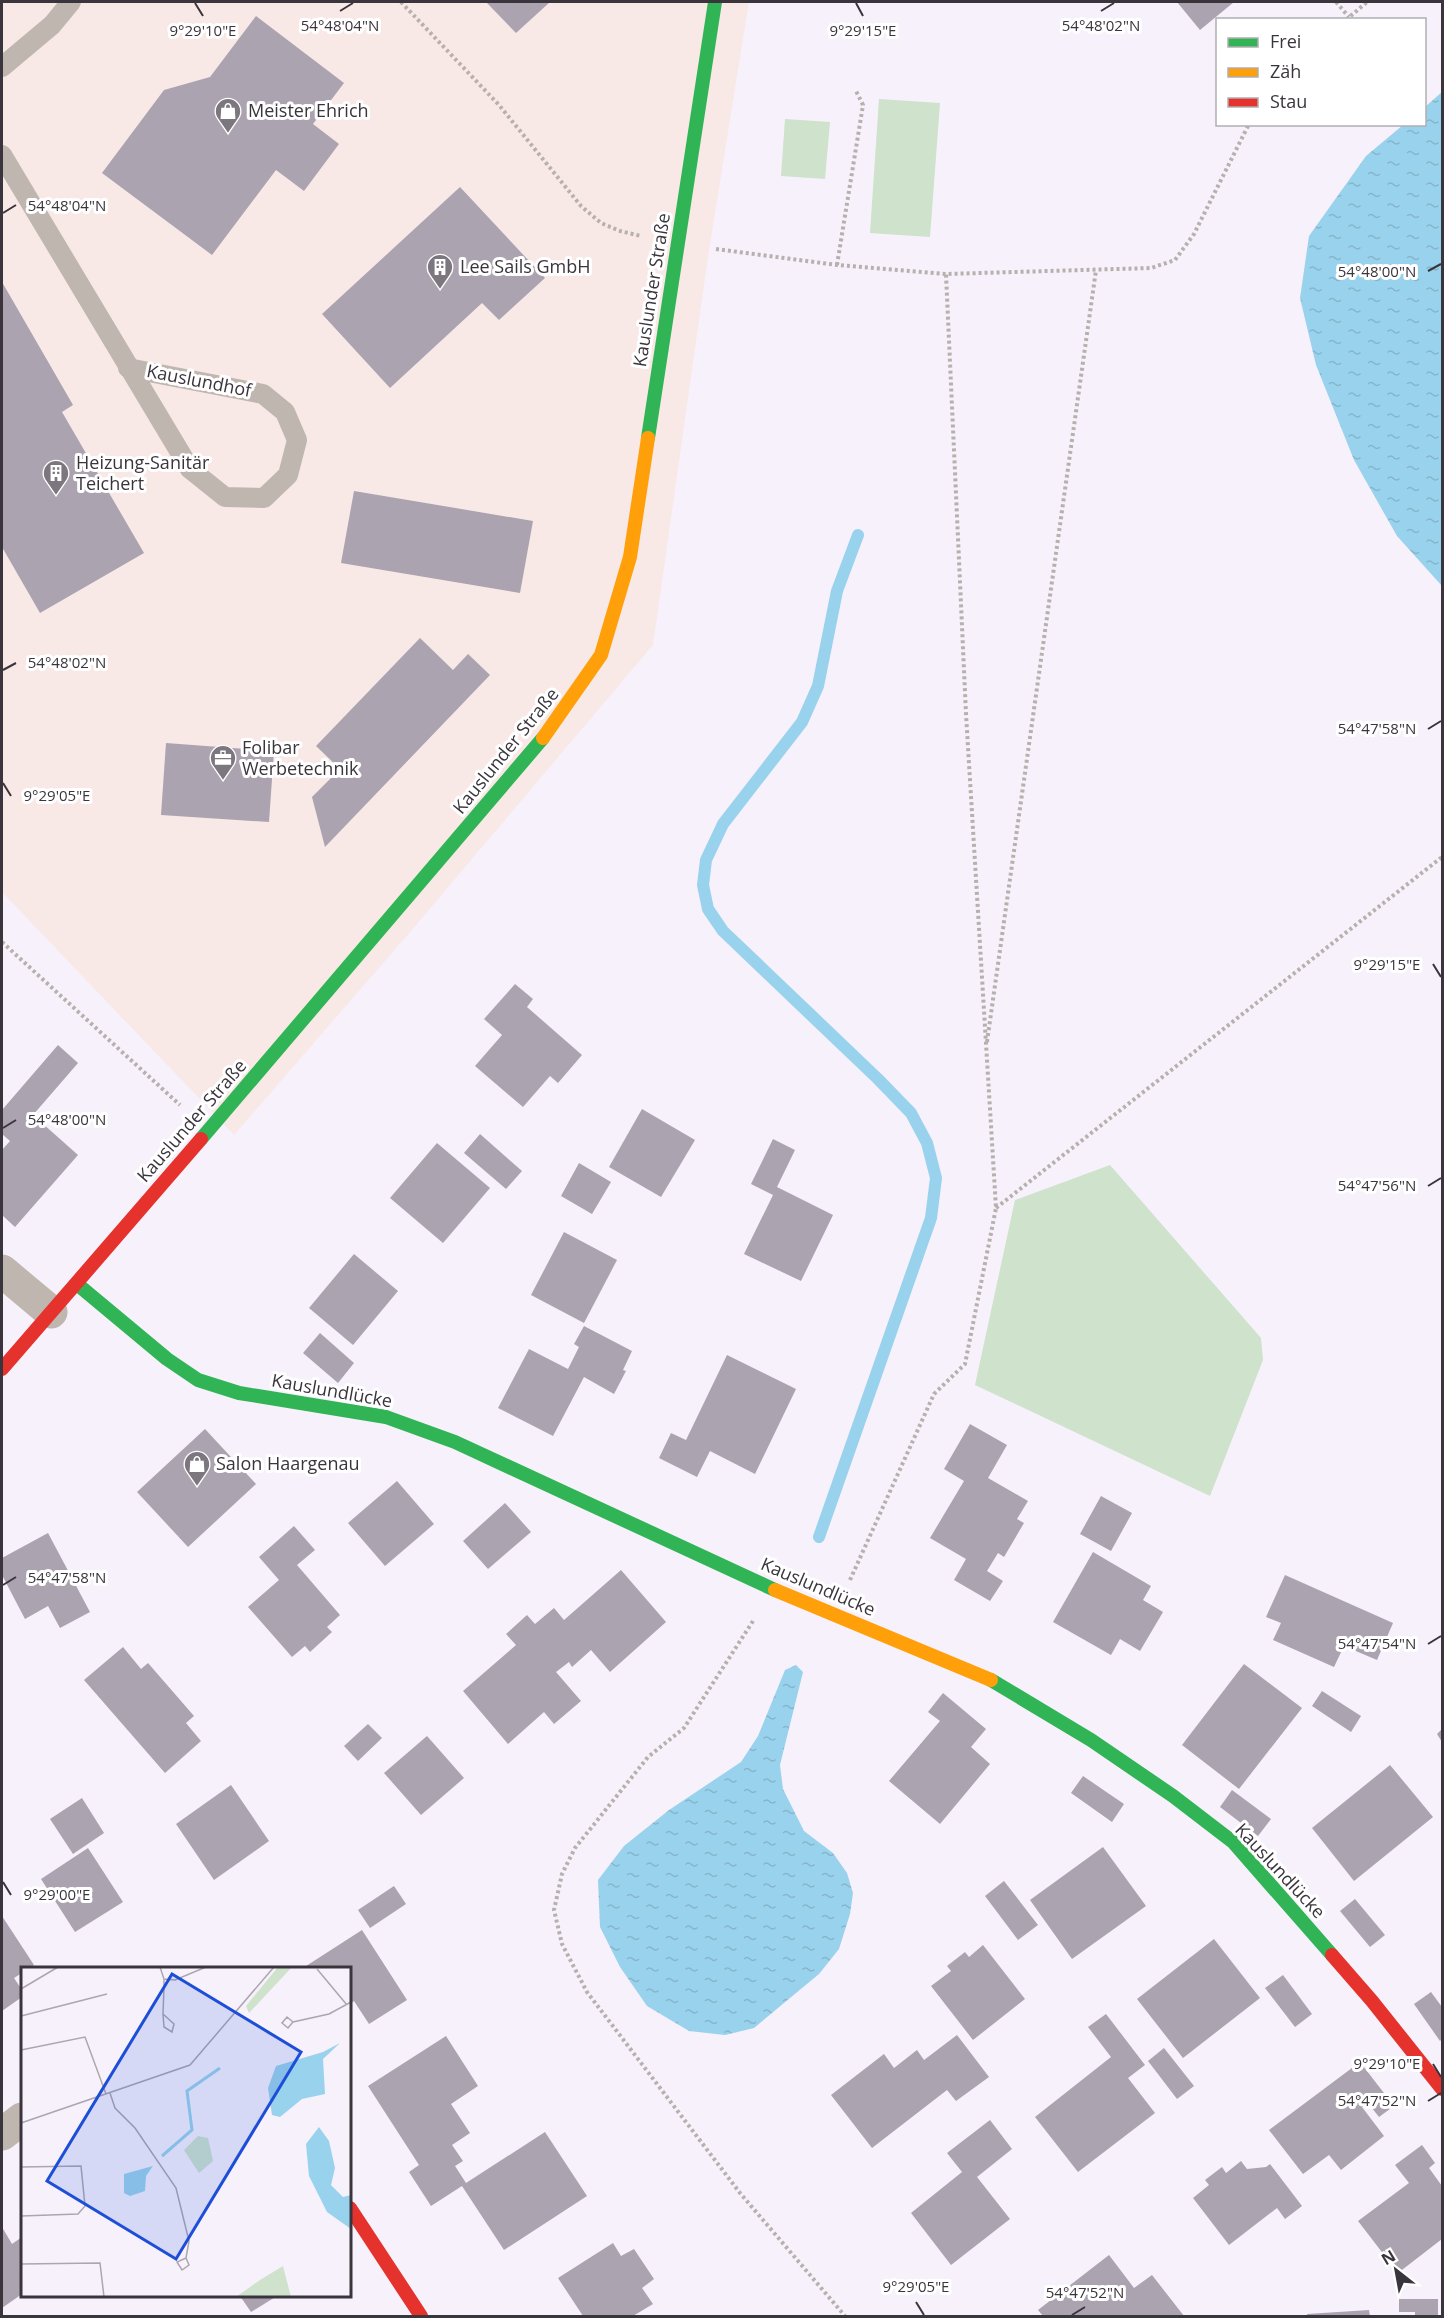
<svg xmlns="http://www.w3.org/2000/svg" width="1444" height="2318" font-family="'Open Sans',sans-serif">
<defs>
<pattern id="water-ripples" width="26" height="14" patternUnits="userSpaceOnUse" patternTransform="scale(1.5)"><rect width="26" height="14" fill="#99d2ec"/><path d="M2 4q2-2 4 0t4 0M15 11q2-2 4 0t4 0" fill="none" stroke="#85b5cb"/></pattern>
</defs>
<rect width="100%" height="100%" fill="#f7f1fb"/>
<!-- commercial -->
<path fill="#f8e9e7" d="M2,2H749L709,250L653,645L417,924L234,1135L2,892Z"/>
<!-- park -->
<g fill="#cee2cc">
<path d="M879,99L940,103L930,237L870,233Z"/>
<path d="M785,119L830,122L825,179L781,176Z"/>
<path d="M1110,1165L1261,1338L1263,1360L1210,1496L975,1385L1015,1200Z"/>
</g>
<!-- water -->
<g fill="url(#water-ripples)">
<path d="M1442,92V586L1397,536L1354,460L1316,365L1300,298L1309,236L1366,156L1403,125L1424,124L1425,107Z"/>
<path d="M796,1665L803,1672L780,1765L783,1789L804,1831L833,1853L847,1873L853,1893L850,1914L839,1949L819,1974L754,2028L725,2035L689,2031L647,2006L620,1967L600,1927L598,1880L624,1846L669,1810L741,1762L758,1736L785,1670Z"/>
</g>
<g fill="none" stroke-linecap="round" stroke-linejoin="round">
<!-- stream -->
<path stroke="#99d2ec" stroke-width="12" d="M819,1537L931,1218L936,1178L927,1143L911,1113L878,1079L723,931L708,909L703,885L706,860L723,824L802,722L818,686L837,591L858,535"/>
</g>
<!-- building -->
<g fill="#aca3b1">
<path d="M486,2H550L516,33Z"/>
<path d="M1177,2H1234L1200,30Z"/>
<path d="M256,16L344,83L313,124L339,144L304,191L276,170L212,255L102,173L164,90L210,77Z"/>
<path d="M460,187L545,278L499,320L482,303L390,388L322,314Z"/>
<path d="M2,282L73,405L62,412L144,553L40,613L2,547Z"/>
<path d="M354,491L533,521L520,593L341,563Z"/>
<path d="M420,638L453,670L468,654L490,675L325,847L312,797L340,769L316,746Z"/>
<path d="M166,743L274,751L269,822L161,815Z"/>
<path d="M515,984L533,999L527,1007L582,1055L558,1083L550,1076L523,1107L475,1066L502,1035L484,1019Z"/>
<path d="M58,1045L78,1063L33,1115L78,1155L15,1227L2,1215V1150L10,1141L2,1134V1110Z"/>
<path d="M642,1109L695,1140L661,1197L609,1167Z"/>
<path d="M480,1134L522,1171L506,1189L464,1153Z"/>
<path d="M773,1139L795,1150L777,1187L833,1215L801,1281L744,1254L773,1195L751,1184Z"/>
<path d="M437,1143L490,1188L443,1243L390,1198Z"/>
<path d="M579,1163L611,1182L592,1214L561,1196Z"/>
<path d="M564,1232L617,1260L584,1323L531,1295Z"/>
<path d="M354,1254L398,1291L353,1345L309,1308Z"/>
<path d="M584,1326L632,1351L623,1370L626,1371L614,1394L584,1377L553,1436L498,1408L529,1349L568,1369L579,1347L574,1344Z"/>
<path d="M320,1333L354,1363L338,1383L303,1353Z"/>
<path d="M727,1355L796,1389L755,1474L710,1451L697,1477L659,1458L671,1433L686,1440Z"/>
<path d="M970,1424L1007,1445L988,1478L1028,1501L1017,1519L1024,1523L1004,1557L998,1553L987,1571L1003,1581L990,1601L954,1580L966,1559L930,1538L964,1481L944,1469Z"/>
<path d="M205,1429L256,1484L188,1547L137,1492Z"/>
<path d="M397,1481L434,1524L385,1566L348,1523Z"/>
<path d="M1101,1496L1132,1513L1111,1551L1080,1534Z"/>
<path d="M505,1503L531,1532L488,1569L463,1541Z"/>
<path d="M294,1526L315,1550L297,1565L340,1615L327,1627L332,1632L310,1652L305,1646L292,1657L248,1607L279,1580L259,1557Z"/>
<path d="M48,1533L90,1612L60,1628L48,1606L25,1619L2,1575V1558Z"/>
<path d="M1093,1552L1151,1586L1143,1600L1163,1612L1140,1651L1120,1639L1111,1655L1053,1622Z"/>
<path d="M621,1570L666,1622L610,1672L591,1650L572,1667L569,1662L556,1672L581,1701L554,1724L544,1712L508,1744L463,1691L516,1645L506,1634L527,1615L535,1624L554,1608L564,1620Z"/>
<path d="M1285,1575L1393,1623L1377,1660L1344,1646L1334,1667L1273,1640L1281,1623L1266,1617Z"/>
<path d="M123,1647L141,1669L148,1663L194,1716L186,1723L201,1741L165,1773L84,1680Z"/>
<path d="M1244,1664L1302,1708L1239,1789L1182,1745Z"/>
<path d="M1322,1691L1361,1716L1351,1732L1312,1706Z"/>
<path d="M943,1693L986,1729L971,1747L990,1764L940,1824L889,1781L940,1721L928,1712Z"/>
<path d="M368,1724L382,1738L358,1761L344,1746Z"/>
<path d="M1442,1729V1742L1437,1734Z"/>
<path d="M427,1736L464,1778L421,1815L384,1773Z"/>
<path d="M1390,1765L1433,1817L1354,1881L1312,1828Z"/>
<path d="M1083,1776L1124,1804L1112,1822L1071,1793Z"/>
<path d="M231,1785L269,1841L214,1880L176,1824Z"/>
<path d="M1232,1790L1271,1819L1258,1836L1220,1807Z"/>
<path d="M82,1798L104,1833L73,1854L50,1819Z"/>
<path d="M1103,1847L1146,1906L1072,1959L1030,1900Z"/>
<path d="M88,1848L123,1902L75,1932L41,1879Z"/>
<path d="M1004,1881L1038,1925L1018,1940L985,1896Z"/>
<path d="M394,1886L406,1904L370,1928L358,1910Z"/>
<path d="M1355,1899L1385,1935L1370,1947L1340,1911Z"/>
<path d="M2,1916L34,1965L29,1968H22V1973L14,1978L22,1990V1997L2,2011Z"/>
<path d="M362,1930L407,2000L369,2024L354,2001L350,2004V1968H303Z"/>
<path d="M1214,1939L1260,1998L1183,2058L1137,1999Z"/>
<path d="M983,1945L1025,1999L973,2040L931,1986L951,1971L947,1966L965,1952L969,1957Z"/>
<path d="M1283,1975L1312,2014L1295,2027L1265,1988Z"/>
<path d="M1431,1992L1442,2007V2039L1440,2041L1414,2004Z"/>
<path d="M1106,2014L1145,2065L1128,2078L1155,2113L1078,2172L1035,2117L1111,2057L1088,2027Z"/>
<path d="M957,2035L989,2077L956,2101L947,2090L872,2148L831,2095L884,2054L894,2068L917,2050L924,2060Z"/>
<path d="M446,2036L478,2086L451,2104L470,2133L452,2145L463,2161L455,2166L466,2183L545,2132L587,2196L504,2250L462,2186L431,2206L409,2172L419,2165L368,2086Z"/>
<path d="M1164,2048L1194,2086L1177,2099L1148,2061Z"/>
<path d="M1360,2062L1394,2106L1379,2117L1368,2103L1362,2107L1384,2136L1341,2170L1329,2155L1303,2174L1269,2130Z"/>
<path d="M990,2120L1012,2149L977,2177L1010,2219L951,2265L911,2213L962,2172L947,2153Z"/>
<path d="M1422,2145L1435,2163L1429,2168L1442,2186V2239L1398,2273L1358,2221L1409,2183L1395,2165Z"/>
<path d="M1241,2161L1247,2169L1266,2167L1270,2164L1302,2206L1285,2219L1277,2208L1229,2245L1193,2198L1209,2185L1205,2180L1222,2167L1226,2173Z"/>
<path d="M2,2227L12,2244L22,2237V2294L2,2308Z"/>
<path d="M613,2243L621,2256L634,2249L654,2279L642,2288L653,2304L633,2316H583L558,2278Z"/>
<path d="M1109,2255L1134,2288L1152,2275L1184,2316H1043L1038,2310Z"/>
<path d="M240,2296H277L251,2312Z"/>
<path d="M1399,2299H1438V2316H1415V2312H1399Z"/>
<path d="M1369,2310L1370,2316H1307V2314Z"/>
</g>
<g fill="none" stroke-linecap="round" stroke-linejoin="round">
<!-- path -->
<g stroke="#b7b0ae" stroke-width="4" stroke-dasharray="3 3" stroke-linecap="butt">
<path d="M401,2L499,105L581,206L601,223L620,231L641,236"/>
<path d="M1336,2L1349,17"/>
<path d="M1346,20L1367,2"/>
<path d="M716,249L837,265L946,274L1151,268L1175,260L1194,234L1249,124"/>
<path d="M837,265L863,105L855,89"/>
<path d="M2,942L180,1105"/>
<path d="M987,1042L1096,270"/>
<path d="M996,1208L1442,857"/>
<path d="M850,1580L934,1394L965,1364L996,1208L966,714L946,274"/>
<path d="M753,1621L684,1728L648,1757L575,1848L562,1874L554,1910L562,1944L587,1992L740,2193L845,2316"/>
</g>
<!-- lane -->
<g stroke="#c0b6b0" stroke-width="20">
<path d="M2,67L52,25L71,2"/>
<path d="M2,155L190,469L225,497L264,498L288,475L297,440L285,412L263,394L128,368"/>
</g>
<!-- street -->
<g stroke="#c0b6b0" stroke-width="33">
<path d="M2,1271L51,1312"/>
<path d="M2,2134L22,2119"/>
</g>
<!-- fast -->
<g stroke="#30b455" stroke-width="14">
<path d="M648,438L715,2"/>
<path d="M201,1139L543,738"/>
<path d="M77,1284L167,1359L198,1380L239,1393L386,1417L455,1442L775,1590"/>
<path d="M991,1680L1091,1740L1173,1796L1233,1842L1332,1955"/>
</g>
<!-- slow -->
<g stroke="#ff9f0a" stroke-width="14">
<path d="M543,738L601,655L630,557L648,438"/>
<path d="M775,1590L991,1680"/>
</g>
<!-- jam -->
<g stroke="#e5322d" stroke-width="14">
<path d="M2,1369L201,1139"/>
<path d="M1332,1955L1372,2001L1442,2089"/>
<path d="M350,2208L421,2316"/>
</g>
</g>
<!-- ticks -->
<path fill="none" stroke="#3a353c" stroke-width="2" d="M195,3L203,16M856,3L863,16M340,11L353,3M1101,11L1114,3M3,213L16,205M1428,271L1441,264M3,670L16,663M1428,729L1441,721M3,783L11,796M1433,964L1441,977M3,1128L16,1120M1428,1186L1441,1178M3,1585L16,1577M1428,1644L1441,1636M3,1882L11,1895M1433,2064L1441,2077M1428,2101L1441,2093M916,2302L924,2315M1072,2315L1085,2307"/>
<!-- icons -->
<defs>
<g id="shop-pin" transform="scale(1.35)"><path d="M0 17L-7.5 6A9.5 9.5 0 1 1 7.5 6Z" fill="#7c777f" stroke="#fff"/><path d="M-5-2.5h2.3a2.7 3.5 0 0 1 5.4 0H5L5.5 6h-11ZM-1.5-2.5h3a1.5 2.3 0 0 0-3 0Z" fill="#fff"/></g>
<g id="building-pin" transform="scale(1.35)"><path d="M0 17L-7.5 6A9.5 9.5 0 1 1 7.5 6Z" fill="#7c777f" stroke="#fff"/><path d="M-4-6H4V6H1V3H-1V6H-4ZM-2.5-4.3h1.7v1.8h-1.7ZM.8-4.3h1.7v1.8H.8ZM-2.5-1h1.7V.8h-1.7ZM.8-1h1.7V.8H.8Z" fill="#fff"/></g>
<g id="office-pin" transform="scale(1.35)"><path d="M0 17L-7.5 6A9.5 9.5 0 1 1 7.5 6Z" fill="#7c777f" stroke="#fff"/><path d="M-6-3h4V-5.5h4V-3h4V5H-6ZM-1-4.5V-3h2v-1.5ZM-6 0V1H6V0Z" fill="#fff"/></g>
</defs>
<g fill-rule="evenodd">
<use href="#shop-pin" x="228" y="111"/>
<use href="#building-pin" x="440" y="267"/>
<use href="#building-pin" x="56" y="473"/>
<use href="#office-pin" x="223" y="758"/>
<use href="#shop-pin" x="197" y="1464"/>
</g>
<g text-anchor="middle" stroke-width="6" stroke-linejoin="round" paint-order="stroke">
<!-- poi labels -->
<g font-size="18" fill="#3a353c" stroke="#fff" text-anchor="start">
<text x="248" y="117">Meister Ehrich</text>
<text x="460" y="273">Lee Sails GmbH</text>
<text x="76" y="469">Heizung-Sanitär<tspan x="76" dy="21">Teichert</tspan></text>
<text x="242" y="754">Folibar<tspan x="242" dy="21">Werbetechnik</tspan></text>
<text x="216" y="1470">Salon Haargenau</text>
</g>
<!-- street labels -->
<g font-size="18" fill="#3a353c" stroke="#fff">
<text transform="translate(652 290) rotate(-81)" y="6">Kauslunder Straße</text>
<text transform="translate(199 381) rotate(11)" y="6">Kauslundhof</text>
<text transform="translate(506 751) rotate(-51)" y="6">Kauslunder Straße</text>
<text transform="translate(192 1121) rotate(-49)" y="6">Kauslunder Straße</text>
<text transform="translate(332 1391) rotate(10)" y="6">Kauslundlücke</text>
<text transform="translate(818 1587) rotate(23)" y="6">Kauslundlücke</text>
<text transform="translate(1280 1871) rotate(47)" y="6">Kauslundlücke</text>
</g>
</g>
<!-- overview -->
<g transform="translate(21 1967)">
<rect width="330" height="330" fill="#f7f1fb"/>
<path d="M257,0H271L228,46L225,39ZM262,299L270,330H215L239,313Z" fill="#cee2cc"/>
<path d="M177,169L187,171L192,194L178,206L163,183Z" fill="#cee2cc"/>
<path d="M319,76L302,92L304,127L281,132L259,150L251,148L247,121L255,99L302,85ZM298,160L308,174L314,201L310,218L322,230L330,228V262L306,245L288,209L285,177ZM132,199L125,209L124,224L109,229L103,226V207Z" fill="#99d2ec"/>
<path fill="none" stroke="#99d2ec" stroke-width="3" d="M141,189L171,163L166,124L199,101"/>
<path fill="none" stroke="#aba6af" stroke-width="1.5" d="M139,0L143,12V20L142,47L143,60L151,65L153,57L142,47M296,2L326,38M143,12L154,13L185,0M0,22L37,0M0,49L86,27M272,55L266,50L261,56L267,61L272,55L308,47L330,35M0,83L64,70L85,127M89,126L94,141L114,161L155,221L168,274L165,291L168,298L161,303L156,295L165,291M0,156L169,98L253,0M0,200L60,199L64,239L57,247L0,249M0,297L79,296L83,330"/>
<path fill="#1d4ed8" fill-opacity="0.15" stroke="#1d4ed8" stroke-width="3" d="M151,7L280,85L155,292L26,214Z"/>
<rect width="330" height="330" fill="none" stroke="#3a353c" stroke-width="3"/>
</g>
<g font-size="15" text-anchor="middle" fill="#3a353c" stroke="#fff" stroke-width="6" stroke-linejoin="round" paint-order="stroke">
<text x="340" y="31">54°48'04"N</text>
<text x="1101" y="31">54°48'02"N</text>
<text x="203" y="36">9°29'10"E</text>
<text x="863" y="36">9°29'15"E</text>
<text x="67" y="211">54°48'04"N</text>
<text x="1377" y="277">54°48'00"N</text>
<text x="67" y="668">54°48'02"N</text>
<text x="1377" y="734">54°47'58"N</text>
<text x="57" y="801">9°29'05"E</text>
<text x="1387" y="970">9°29'15"E</text>
<text x="67" y="1125">54°48'00"N</text>
<text x="1377" y="1191">54°47'56"N</text>
<text x="67" y="1583">54°47'58"N</text>
<text x="1377" y="1649">54°47'54"N</text>
<text x="57" y="1900">9°29'00"E</text>
<text x="1387" y="2069">9°29'10"E</text>
<text x="1377" y="2106">54°47'52"N</text>
<text x="916" y="2292">9°29'05"E</text>
<text x="1085" y="2298">54°47'52"N</text>
</g>
<!-- border -->
<rect width="1444" height="2318" fill="none" stroke="#3a353c" stroke-width="6"/>
<!-- legend -->
<rect x="1216" y="18" width="210" height="108" fill="#ffffff" stroke="#b0aeb1" stroke-width="1.5"/>
<rect x="1228" y="38" width="30" height="9" fill="#30b455" stroke="#b0aeb1" stroke-width="1.5"/>
<text x="1270" y="48" font-size="18" fill="#3a353c">Frei</text>
<rect x="1228" y="68" width="30" height="9" fill="#ff9f0a" stroke="#b0aeb1" stroke-width="1.5"/>
<text x="1270" y="78" font-size="18" fill="#3a353c">Zäh</text>
<rect x="1228" y="98" width="30" height="9" fill="#e5322d" stroke="#b0aeb1" stroke-width="1.5"/>
<text x="1270" y="108" font-size="18" fill="#3a353c">Stau</text>
<!-- north arrow -->
<g transform="translate(1396 2270) rotate(329)" stroke="#ffffff" stroke-width="4.5" paint-order="stroke">
<path d="M0-4.5L10 22L0 15L-10 22Z" fill="#3a353c"/>
<text y="-9" font-size="16" font-weight="bold" text-anchor="middle" fill="#3a353c">N</text>
</g>
</svg>
